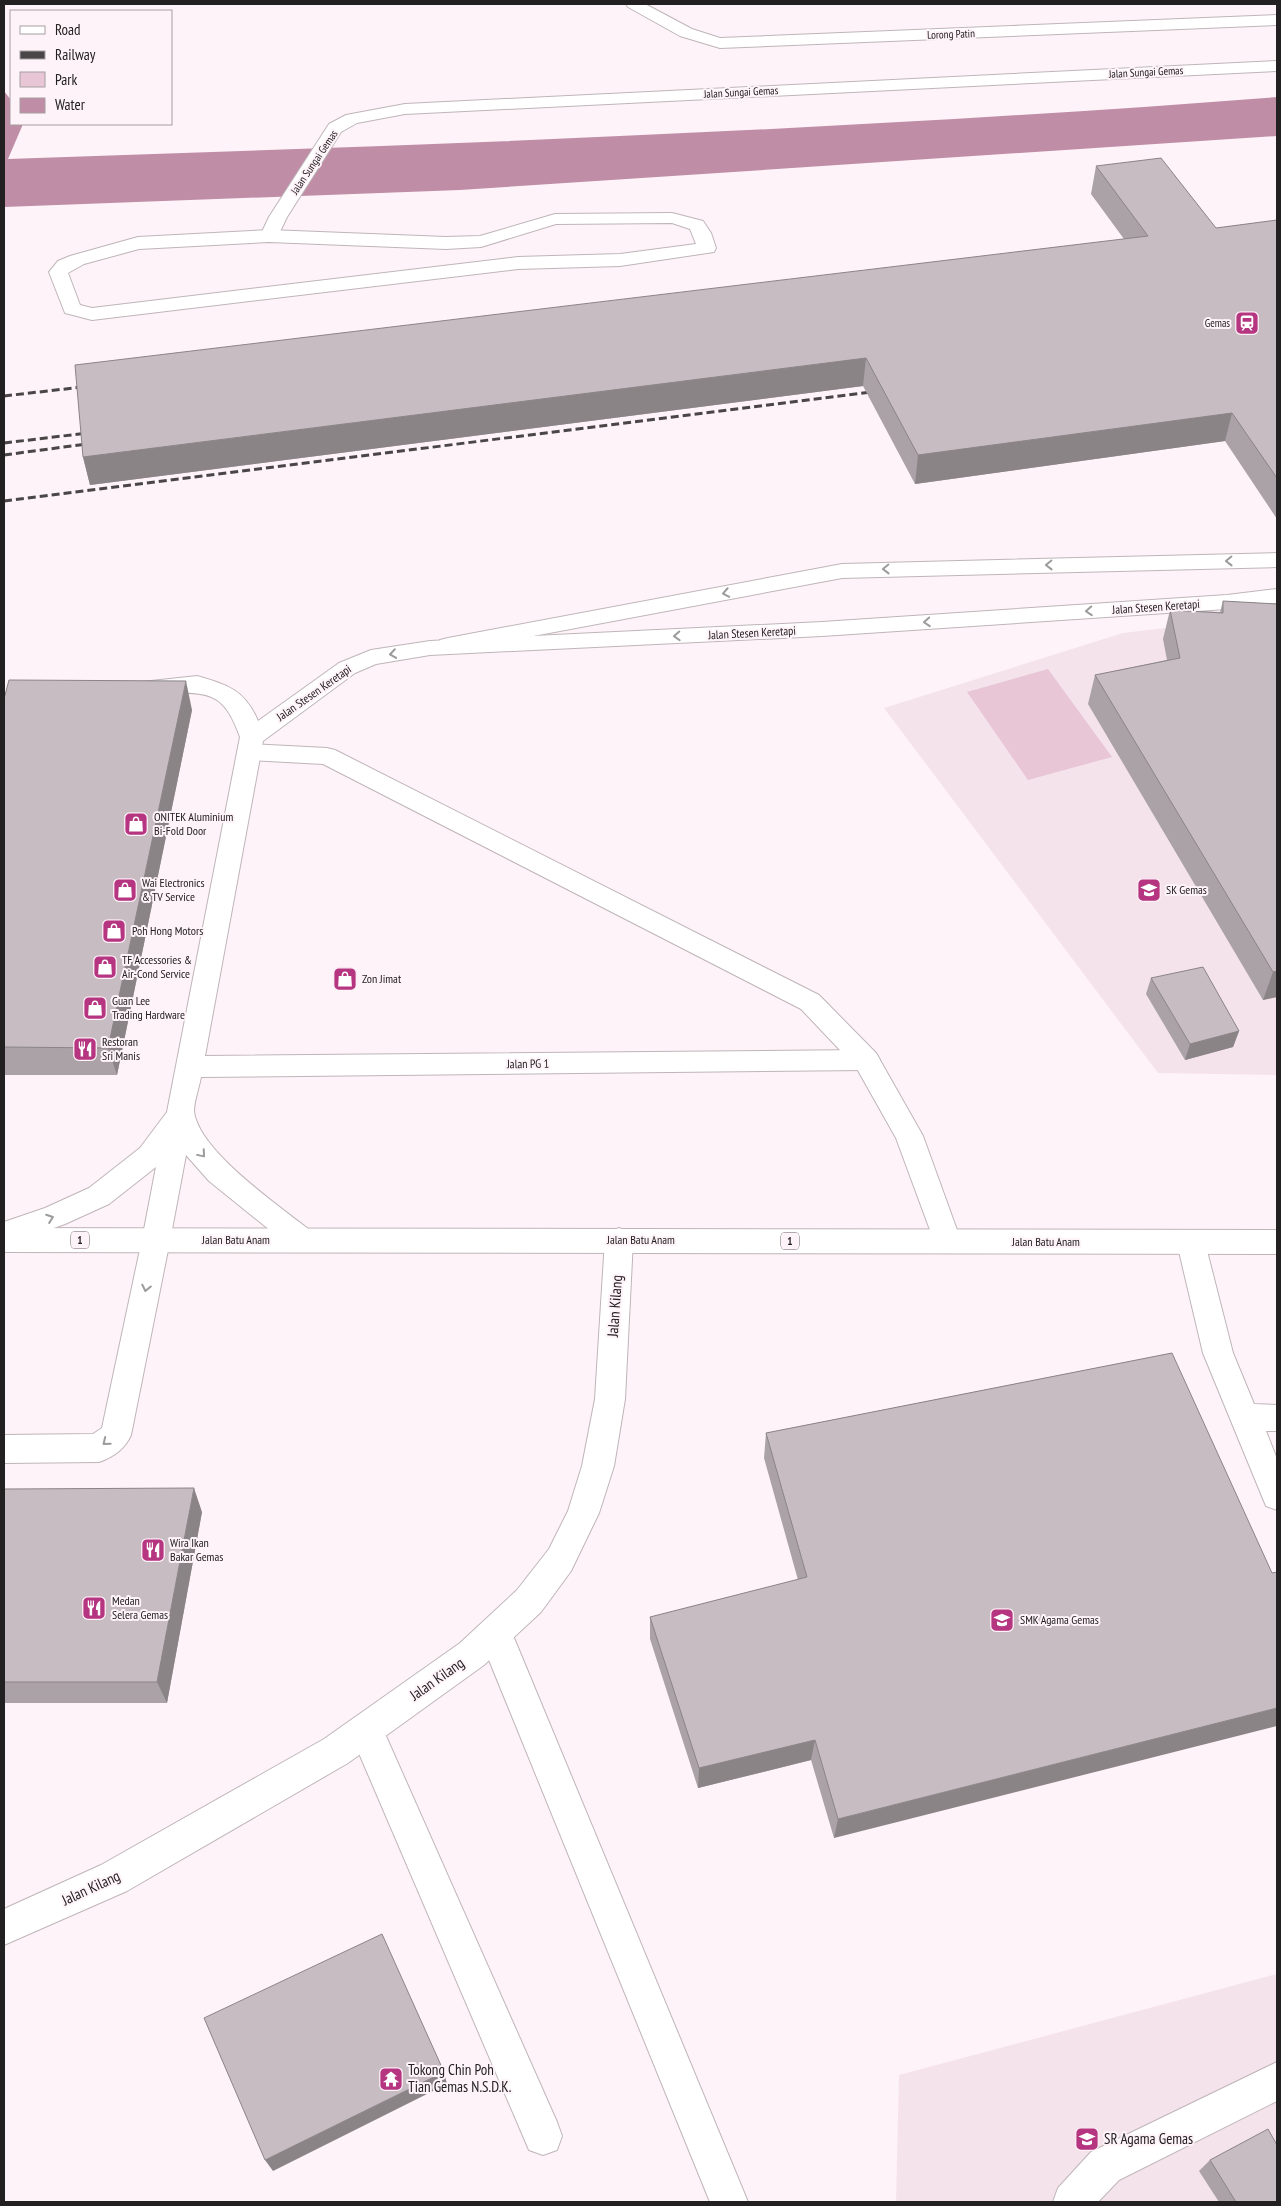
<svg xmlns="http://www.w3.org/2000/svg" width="1281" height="2206" font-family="'PT Sans Narrow',sans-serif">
<rect width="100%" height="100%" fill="#fef3f8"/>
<!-- built -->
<g fill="#f5e3eb">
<path d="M1277,615V1075L1158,1073L884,708L1123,633Z"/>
<path d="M1277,1974V2202H896L899,2075Z"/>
</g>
<!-- green -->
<path fill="#e8c6d6" d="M1048,669L1112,757L1028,780L967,692Z"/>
<!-- water -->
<path fill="#c08da6" d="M4,91L11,100V124H23L8,159C431,145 855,130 1277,97V136L460,190L4,207Z"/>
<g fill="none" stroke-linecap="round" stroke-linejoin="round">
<!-- lane casing -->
<g stroke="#bfb5b9" stroke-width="2">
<g id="lane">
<path d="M672,213L703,221L711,233L716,248L714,252L620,266L518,269L92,320L65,313L49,272L58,261L70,256L138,237L269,230L446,237L480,236L555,214ZM672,223L690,229L696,244L620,254L518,257L92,308L80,305L68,273L84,264L139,249L269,242L446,249L481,247L556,224Z"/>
<path d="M1277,553V567L842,578L448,652L440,650L437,645L440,640L448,638L842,564Z"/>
<path d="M249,744L327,748L335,750L819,995L876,1053L923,1136L961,1241L957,1249L947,1253L937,1249L896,1138L856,1067L801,1009L323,764L249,760L241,758L237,752L241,746Z"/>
<path d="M156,1228L166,1232L170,1240L131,1435C125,1449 113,1457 99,1462L4,1463V1435L93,1434L102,1428L142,1240L146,1232Z"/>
<path d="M1191,1231L1201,1235L1205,1243L1233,1353L1254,1404L1277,1405V1431H1266L1277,1459V1510L1266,1506L1203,1353L1177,1243L1181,1235Z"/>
<path d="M495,1617L507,1622L512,1633L748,2202H710L478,1633L483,1622Z"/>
<path d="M366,1713L378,1718L557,2122L562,2136L557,2150L543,2155L529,2150L349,1730L354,1718Z"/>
<path d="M1277,2062V2101L1119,2180L1098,2202H1053L1058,2188L1091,2152Z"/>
</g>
</g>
<!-- street casing -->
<g stroke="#bfb5b9" stroke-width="2">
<g id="street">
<path d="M626,4H645L692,29L720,38L1277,15V25L720,48L680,36L628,7Z"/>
<path d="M1277,61V71L405,114L357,123L341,132L287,217L276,240L269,242L262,240L260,236L269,217L329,124L346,115L405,104Z"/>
<path d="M1277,589V603L1227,609L822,636L430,655L376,664L355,673L263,741L205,1056L866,1050L876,1053L880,1060L876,1067L866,1070L201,1077C199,1088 194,1101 194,1111C198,1151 281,1207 312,1232L316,1240L312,1248L302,1252L292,1248L209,1181L186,1155L170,1240L166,1248L156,1252L146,1248L142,1240L156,1167L109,1204L65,1224L4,1246V1222L45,1208L89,1188L140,1148L167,1112L240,737C226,699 215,691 173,693C162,694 152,695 142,692L138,687L142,682L197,676C228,685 245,690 258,721L339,663L371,650L430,641L822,622L1227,595Z"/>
<path d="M619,1228L629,1232L633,1240L625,1399L614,1466L599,1513L571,1571L541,1612L484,1665L348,1763L127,1891L4,1945V1909L101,1865L324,1739L460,1643L517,1590L549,1549L568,1511L582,1466L595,1399L605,1240L609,1232Z"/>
</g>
</g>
<!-- highway casing -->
<g stroke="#bfb5b9" stroke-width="2">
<path id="highway" d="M4,1228L1277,1230V1254L4,1252Z"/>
</g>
<!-- lane -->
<use href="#lane" fill="#fff" fill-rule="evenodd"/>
<!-- street -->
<use href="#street" fill="#fff" fill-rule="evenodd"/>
<!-- highway -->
<use href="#highway" fill="#fff" fill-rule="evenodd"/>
<!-- rail -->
<g stroke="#4a4647" stroke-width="3" stroke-dasharray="8 4" stroke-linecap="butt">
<path d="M4,396L91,386"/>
<path d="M4,443L96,432"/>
<path d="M4,455L94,443"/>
<path d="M4,501L879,391"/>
</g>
</g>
<!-- wall -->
<g fill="#aaa2a6">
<path d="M1096,166L1216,228L1277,220V519L1225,441L915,484L863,386L90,485L83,457L1124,239L1091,194Z"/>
<path d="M1223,601L1277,604V997L1263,1000L1088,704L1095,675L1167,660L1163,639L1170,610L1220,612Z"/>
<path d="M4,699L192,710L117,1075H4Z"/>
<path d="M1151,978L1239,1031L1233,1047L1185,1060L1146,994Z"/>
<path d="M1172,1353L834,1838L811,1760L698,1788L650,1639V1617L798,1580L764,1458L766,1433Z"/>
<path d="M4,1489L202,1512L167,1703H4Z"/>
<path d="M1210,2160L1277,2202H1219L1199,2171Z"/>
</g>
<!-- shaded-wall -->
<g fill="#8b8487">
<path d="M866,358L863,386L90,485L83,457Z"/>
<path d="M1232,413L1225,441L915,484L918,455Z"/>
<path d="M186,681L192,710L117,1075L108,1048Z"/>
<path d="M1277,971V997L1263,1000L1273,972Z"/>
<path d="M1239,1031L1233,1047L1185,1060L1190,1044Z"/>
<path d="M194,1488L202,1512L167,1703L157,1682Z"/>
<path d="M1277,1708V1726L834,1838L838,1819Z"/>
<path d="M815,1740L811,1760L698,1788L699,1768Z"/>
<path d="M444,2072L447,2084L273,2171L265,2160Z"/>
</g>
<!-- building -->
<g fill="#c6bcc1" stroke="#8b8487">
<path d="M1161,158L1216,228L1277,220V478L1232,413L918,455L866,358L83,457L75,365L1148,236L1096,166Z"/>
<path d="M1223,601L1277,604V971L1273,972L1095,675L1180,658L1170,610L1223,613Z"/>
<path d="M9,680L186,681L108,1048L4,1047V699Z"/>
<path d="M1203,967L1239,1031L1190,1044L1151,978Z"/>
<path d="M1172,1353L1272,1573L1277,1572V1708L838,1819L815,1740L699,1768L650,1617L807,1577L766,1433Z"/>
<path d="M194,1488L157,1682H4V1489Z"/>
<path d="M382,1934L444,2072L265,2160L204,2018Z"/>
<path d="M1268,2129L1277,2145V2202H1236L1210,2160Z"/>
</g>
<!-- one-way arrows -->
<defs><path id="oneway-chevron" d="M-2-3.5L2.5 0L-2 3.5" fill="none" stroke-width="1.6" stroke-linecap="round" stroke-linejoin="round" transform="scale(1.25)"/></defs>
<g stroke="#9c9b9b">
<use href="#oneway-chevron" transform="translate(1229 561) rotate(179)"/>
<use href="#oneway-chevron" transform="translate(1049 565) rotate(179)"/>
<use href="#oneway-chevron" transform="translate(886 569) rotate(179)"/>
<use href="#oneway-chevron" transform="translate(726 593) rotate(169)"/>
<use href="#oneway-chevron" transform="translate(1089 611) rotate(176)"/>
<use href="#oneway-chevron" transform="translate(927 622) rotate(176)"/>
<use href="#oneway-chevron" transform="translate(677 636) rotate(177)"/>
<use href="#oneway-chevron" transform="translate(393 654) rotate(172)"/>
<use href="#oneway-chevron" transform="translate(202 1154) rotate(50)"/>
<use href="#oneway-chevron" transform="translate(50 1218) rotate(-20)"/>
<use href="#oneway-chevron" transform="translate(146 1288) rotate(102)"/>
<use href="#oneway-chevron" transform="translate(106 1442) rotate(141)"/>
</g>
<!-- icons -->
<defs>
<g id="station-square" transform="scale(1.25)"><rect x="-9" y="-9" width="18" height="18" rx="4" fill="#b53581" stroke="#fef3f8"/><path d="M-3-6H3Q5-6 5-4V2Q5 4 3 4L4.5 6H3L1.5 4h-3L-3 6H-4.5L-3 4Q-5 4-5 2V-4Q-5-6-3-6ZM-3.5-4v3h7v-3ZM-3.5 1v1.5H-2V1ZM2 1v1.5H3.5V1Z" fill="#fff"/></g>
<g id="shop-square" transform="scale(1.25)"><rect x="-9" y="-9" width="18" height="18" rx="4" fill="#b53581" stroke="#fef3f8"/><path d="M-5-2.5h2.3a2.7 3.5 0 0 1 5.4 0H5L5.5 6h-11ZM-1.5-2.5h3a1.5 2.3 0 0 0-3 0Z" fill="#fff"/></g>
<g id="school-square" transform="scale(1.25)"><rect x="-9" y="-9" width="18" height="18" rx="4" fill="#b53581" stroke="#fef3f8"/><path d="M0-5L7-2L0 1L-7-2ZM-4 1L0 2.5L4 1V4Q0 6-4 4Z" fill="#fff"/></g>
<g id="restaurant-square" transform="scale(1.25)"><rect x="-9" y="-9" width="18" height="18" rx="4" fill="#b53581" stroke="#fef3f8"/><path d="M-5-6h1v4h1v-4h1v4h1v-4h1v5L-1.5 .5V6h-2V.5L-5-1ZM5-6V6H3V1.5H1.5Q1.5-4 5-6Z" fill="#fff"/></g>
<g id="temple-square" transform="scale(1.25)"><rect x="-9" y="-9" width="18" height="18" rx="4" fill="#b53581" stroke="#fef3f8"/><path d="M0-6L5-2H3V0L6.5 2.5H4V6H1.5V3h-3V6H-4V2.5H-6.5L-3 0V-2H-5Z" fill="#fff"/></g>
</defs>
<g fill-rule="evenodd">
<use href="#station-square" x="1247" y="323"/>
<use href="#shop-square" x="136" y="824"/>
<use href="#shop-square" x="125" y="890"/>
<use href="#school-square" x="1149" y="890"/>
<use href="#shop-square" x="114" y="931"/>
<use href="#shop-square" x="105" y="967"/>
<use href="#shop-square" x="345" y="979"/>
<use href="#shop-square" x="95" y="1008"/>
<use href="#restaurant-square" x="85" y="1049"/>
<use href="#restaurant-square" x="153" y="1550"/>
<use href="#restaurant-square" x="94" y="1608"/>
<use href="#school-square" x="1002" y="1620"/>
<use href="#temple-square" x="391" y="2079"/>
<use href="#school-square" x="1087" y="2139"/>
</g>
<g text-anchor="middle" stroke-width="4" stroke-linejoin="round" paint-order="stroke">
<!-- far-street labels -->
<g font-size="11" fill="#232021" stroke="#fef3f8">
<text transform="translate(951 34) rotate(-2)" y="4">Lorong Patin</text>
<text transform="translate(1146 72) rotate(-3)" y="4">Jalan Sungai Gemas</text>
<text transform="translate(741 92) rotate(-3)" y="4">Jalan Sungai Gemas</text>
<text transform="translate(314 162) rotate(-56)" y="4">Jalan Sungai Gemas</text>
</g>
<!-- far-poi labels -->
<g font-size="11" fill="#232021" stroke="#fef3f8" text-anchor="end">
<text x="1230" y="327">Gemas</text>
</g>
<!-- shield labels -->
<g fill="#fef3f8" stroke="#655f62" stroke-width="1">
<rect x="71" y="1231.5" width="18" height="17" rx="4"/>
<rect x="781" y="1232.5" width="18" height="17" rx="4"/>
</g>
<g font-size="11" font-weight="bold" fill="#232021">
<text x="80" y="1244">1</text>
<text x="790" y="1245">1</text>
</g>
<!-- street labels -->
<g font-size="12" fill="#232021" stroke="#fef3f8">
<text transform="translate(1156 607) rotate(-4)" y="4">Jalan Stesen Keretapi</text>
<text transform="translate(752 633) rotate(-3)" y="4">Jalan Stesen Keretapi</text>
<text transform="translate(314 693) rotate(-35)" y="4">Jalan Stesen Keretapi</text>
<text transform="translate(528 1064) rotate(-1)" y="4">Jalan PG 1</text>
<text x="236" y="1244">Jalan Batu Anam</text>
<text x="641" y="1244">Jalan Batu Anam</text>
<text x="1046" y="1246">Jalan Batu Anam</text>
</g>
<!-- poi labels -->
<g font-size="12" fill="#232021" stroke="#fef3f8" text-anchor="start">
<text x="154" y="821">ONITEK Aluminium<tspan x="154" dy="14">Bi-Fold Door</tspan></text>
<text x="142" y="887">Wai Electronics<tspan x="142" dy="14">&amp; TV Service</tspan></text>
<text x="1166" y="894">SK Gemas</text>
<text x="132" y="935">Poh Hong Motors</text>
<text x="122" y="964">TF Accessories &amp;<tspan x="122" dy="14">Air-Cond Service</tspan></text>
<text x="362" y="983">Zon Jimat</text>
<text x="112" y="1005">Guan Lee<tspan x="112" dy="14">Trading Hardware</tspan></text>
<text x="102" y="1046">Restoran<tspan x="102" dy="14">Sri Manis</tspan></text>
<text x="170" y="1547">Wira Ikan<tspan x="170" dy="14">Bakar Gemas</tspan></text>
<text x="112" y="1605">Medan<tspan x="112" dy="14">Selera Gemas</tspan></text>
<text x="1020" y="1624">SMK Agama Gemas</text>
</g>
<!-- near-street labels -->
<g font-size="15" fill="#232021" stroke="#fef3f8">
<text transform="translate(615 1306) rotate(-86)" y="5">Jalan Kilang</text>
<text transform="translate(437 1679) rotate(-35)" y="5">Jalan Kilang</text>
<text transform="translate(91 1888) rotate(-25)" y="5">Jalan Kilang</text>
</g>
<!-- near-poi labels -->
<g font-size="15" fill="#232021" stroke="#fef3f8" text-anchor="start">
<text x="408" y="2075">Tokong Chin Poh<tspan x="408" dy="17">Tian Gemas N.S.D.K.</tspan></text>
<text x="1104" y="2144">SR Agama Gemas</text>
</g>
</g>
<!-- border -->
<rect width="1281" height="2206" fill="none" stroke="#232021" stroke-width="10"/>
<!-- legend -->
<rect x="10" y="10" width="162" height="115" fill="#fef3f8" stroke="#a69fa2"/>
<rect x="20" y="26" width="25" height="8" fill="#ffffff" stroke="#a69fa2"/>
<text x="55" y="35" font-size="15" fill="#232021">Road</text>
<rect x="20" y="51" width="25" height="8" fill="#4a4647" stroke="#a69fa2"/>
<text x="55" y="60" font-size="15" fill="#232021">Railway</text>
<rect x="20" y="72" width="25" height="15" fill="#e8c6d6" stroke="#a69fa2"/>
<text x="55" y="85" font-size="15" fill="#232021">Park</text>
<rect x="20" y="98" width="25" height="15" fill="#c08da6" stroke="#a69fa2"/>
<text x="55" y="110" font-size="15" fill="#232021">Water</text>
</svg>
